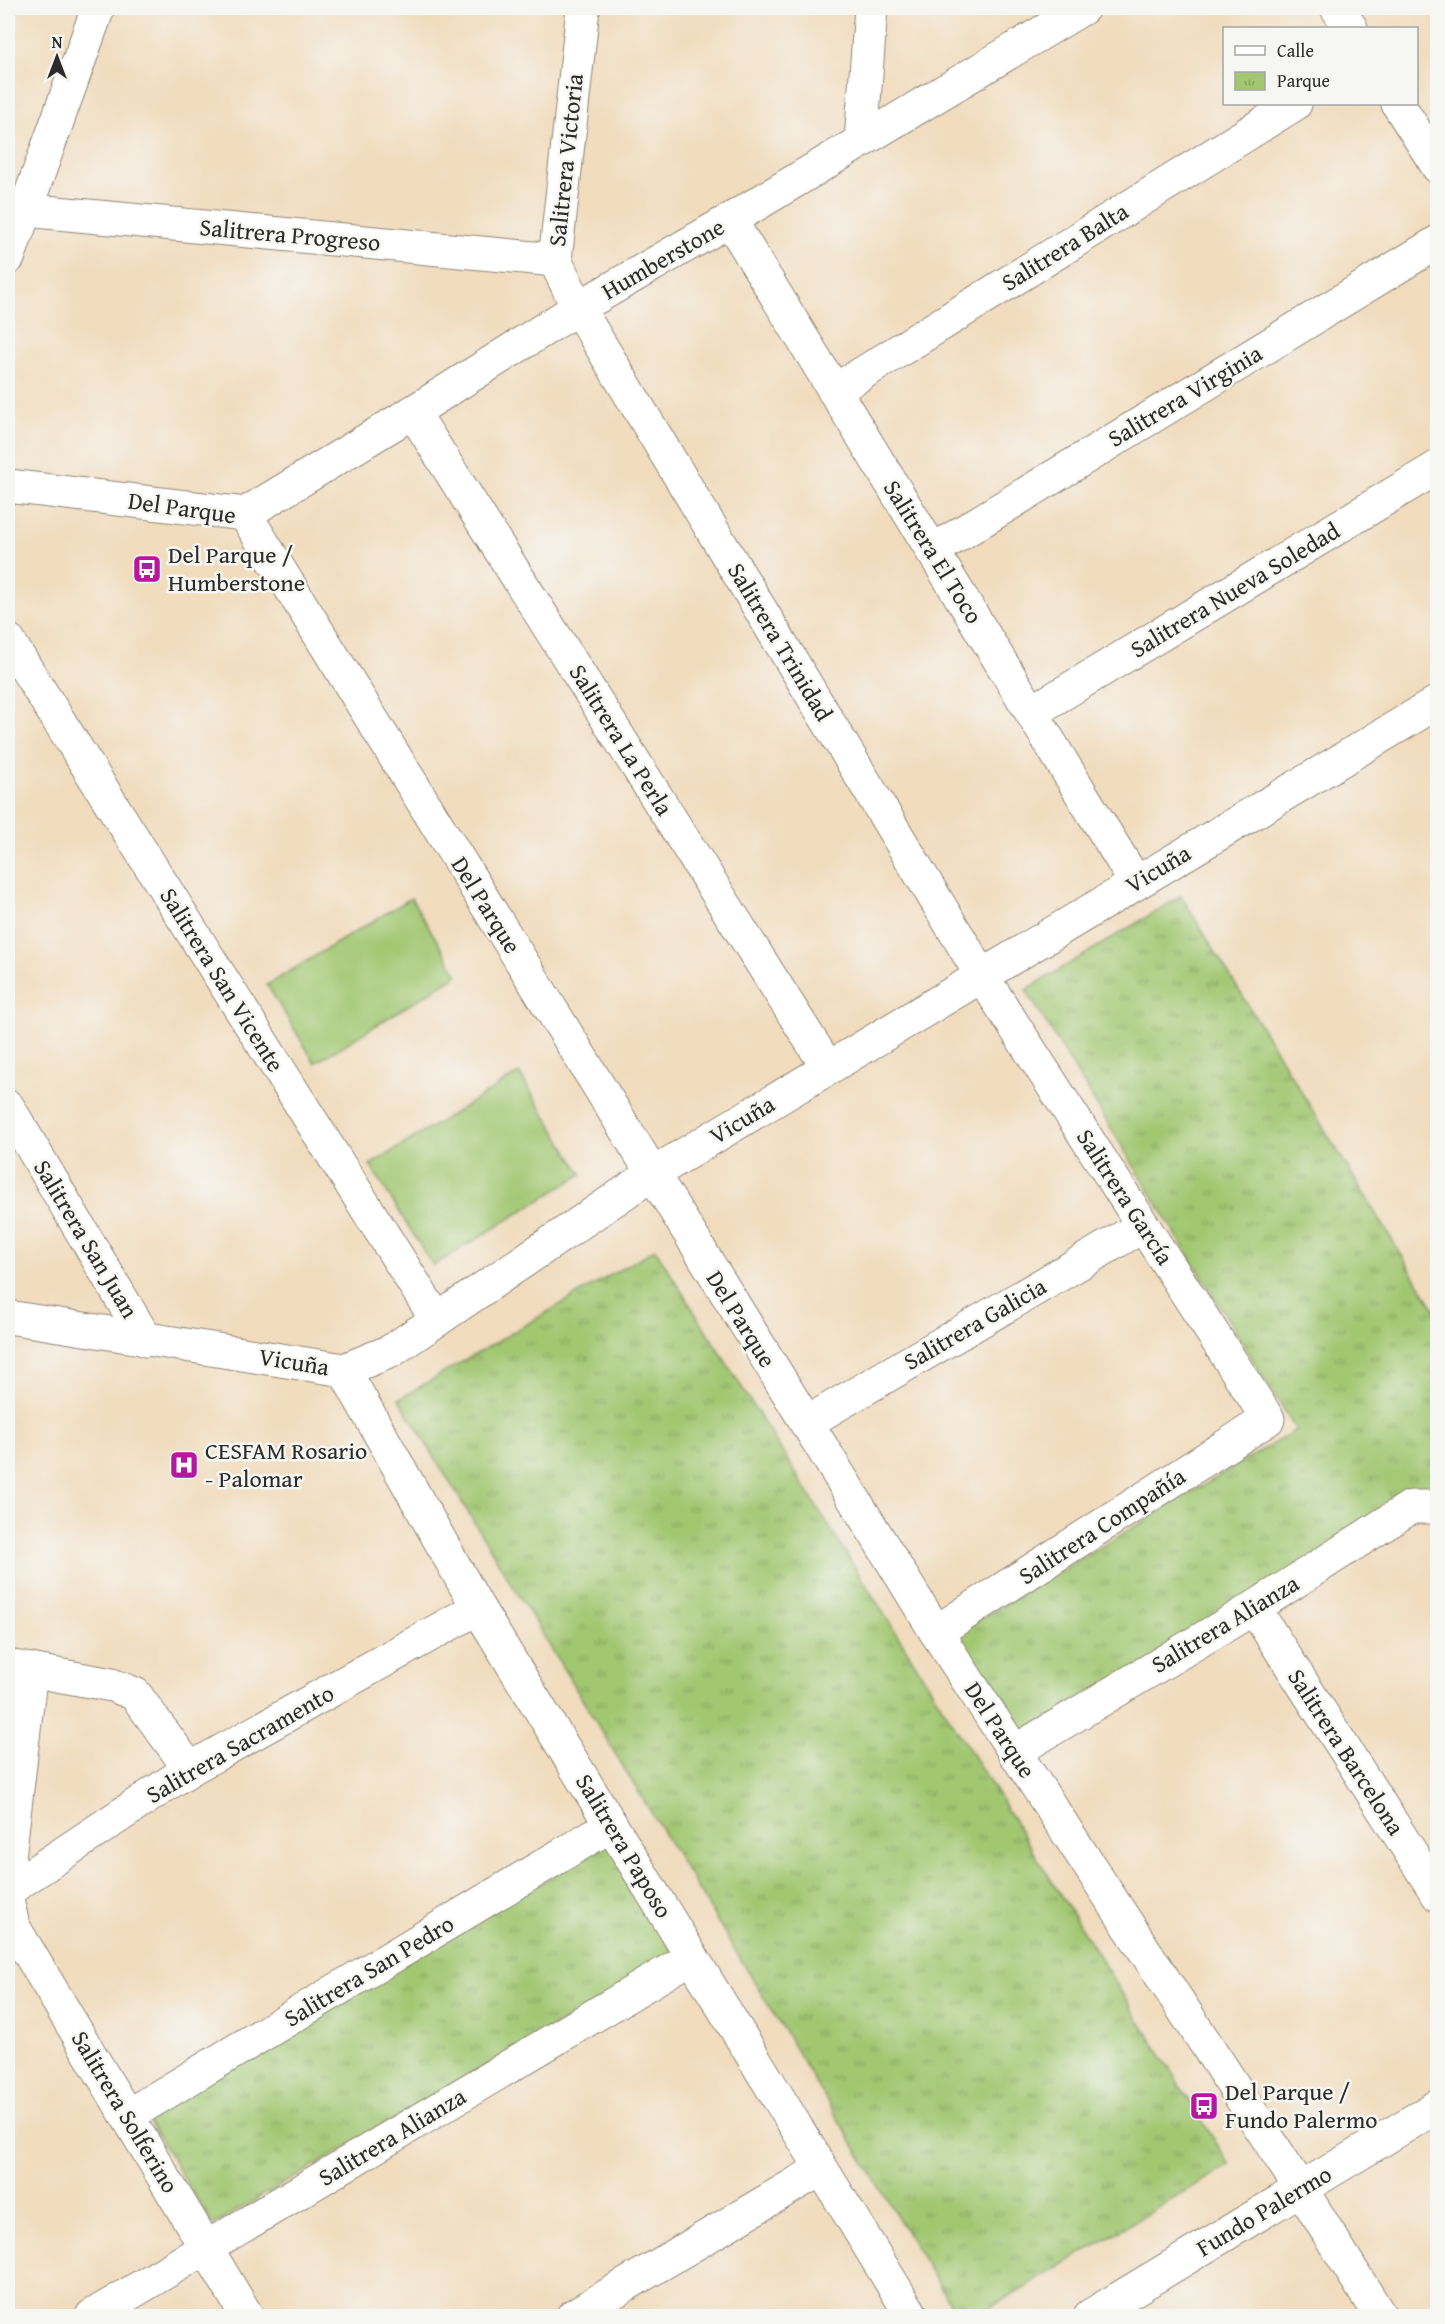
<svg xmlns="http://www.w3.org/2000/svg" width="1445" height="2324" font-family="'Gentium Book Plus',serif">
<defs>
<pattern id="park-tufts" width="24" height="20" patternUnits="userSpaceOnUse" patternTransform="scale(1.5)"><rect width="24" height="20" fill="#a1c771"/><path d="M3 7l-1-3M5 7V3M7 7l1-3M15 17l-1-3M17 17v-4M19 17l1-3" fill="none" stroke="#83a25d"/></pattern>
</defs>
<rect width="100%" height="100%" fill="#f6f6f2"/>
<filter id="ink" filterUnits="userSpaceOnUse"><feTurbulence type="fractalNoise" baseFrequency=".0167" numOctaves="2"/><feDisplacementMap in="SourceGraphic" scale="12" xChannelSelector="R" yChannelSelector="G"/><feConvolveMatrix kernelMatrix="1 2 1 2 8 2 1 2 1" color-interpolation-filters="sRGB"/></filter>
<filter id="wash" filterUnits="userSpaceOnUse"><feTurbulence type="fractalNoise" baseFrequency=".008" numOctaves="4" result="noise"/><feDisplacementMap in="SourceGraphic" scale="24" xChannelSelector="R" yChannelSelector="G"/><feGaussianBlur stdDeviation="1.35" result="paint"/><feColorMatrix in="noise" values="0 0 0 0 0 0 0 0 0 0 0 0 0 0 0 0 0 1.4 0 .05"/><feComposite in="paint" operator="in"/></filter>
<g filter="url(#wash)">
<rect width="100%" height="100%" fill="#f1dcbd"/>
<!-- grass -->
<g fill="#a1c771" stroke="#66794e" stroke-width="1.5">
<path d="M411,898L458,975L315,1063L267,985Z"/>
<path d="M519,1073L582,1174L433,1266L370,1165Z"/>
</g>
<!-- park -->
<g fill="url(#park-tufts)" stroke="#66794e" stroke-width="1.5">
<path d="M1181,896L1437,1313V1488L1012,1749L945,1640L1296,1430L1026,990Z"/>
<path d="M655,1249L1230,2165L976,2316H958L399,1399Z"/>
<path d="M611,1842L675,1956L213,2225L144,2114Z"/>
</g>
</g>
<g filter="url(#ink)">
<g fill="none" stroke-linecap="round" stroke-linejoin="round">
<!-- minor casing -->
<g stroke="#8e8474" stroke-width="35">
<g id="minor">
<path d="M583,8L555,260L578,308L982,976L1268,1419L936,1632"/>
<path d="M1337,8L1351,28"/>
<path d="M1398,104L1438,167"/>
<path d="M861,141L871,8"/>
<path d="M25,210L555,260"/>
<path d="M730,220L1136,883"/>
<path d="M8,258L98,8"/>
<path d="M834,391L1295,104"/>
<path d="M413,412L828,1068"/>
<path d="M8,486L245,514"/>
<path d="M245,514L936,1632L1301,2189L1380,2316"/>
<path d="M245,514L413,412L578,308L730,220L1083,8"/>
<path d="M932,551L1438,242"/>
<path d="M8,640L437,1320"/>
<path d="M1032,712L1438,467"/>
<path d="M8,1107L146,1340"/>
<path d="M8,1317L344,1370L391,1351L652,1174L1438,702"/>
<path d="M344,1370L478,1608L912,2316"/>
<path d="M806,1423L1143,1226"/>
<path d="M1254,1608L1438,1895"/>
<path d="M8,1666L112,1685L135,1694L190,1769"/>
<path d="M1014,1752L1254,1608L1411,1507H1438"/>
<path d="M8,1866L31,1670"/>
<path d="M8,1890L190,1769L478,1608"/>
<path d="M8,1904L13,1926L247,2316"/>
<path d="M127,2116L611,1825"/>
<path d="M92,2316L692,1957"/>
<path d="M573,2316L821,2169"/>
</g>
</g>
<!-- tertiary casing -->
<g stroke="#8e8474" stroke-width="35">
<path id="tertiary" d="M1090,2316L1438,2106"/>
</g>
<!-- minor -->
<use href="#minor" stroke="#fff" stroke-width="33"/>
<!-- tertiary -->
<use href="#tertiary" stroke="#fff" stroke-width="33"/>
</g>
</g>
<!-- icons -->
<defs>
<g id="bus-square" transform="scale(1.5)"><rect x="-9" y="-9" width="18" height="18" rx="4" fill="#b5179e" stroke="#f6f6f2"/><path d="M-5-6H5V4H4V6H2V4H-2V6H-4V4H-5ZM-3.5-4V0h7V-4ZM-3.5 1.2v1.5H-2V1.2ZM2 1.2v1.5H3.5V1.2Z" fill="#fff"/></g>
<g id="hospital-square" transform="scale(1.5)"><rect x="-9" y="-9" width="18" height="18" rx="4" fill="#b5179e" stroke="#f6f6f2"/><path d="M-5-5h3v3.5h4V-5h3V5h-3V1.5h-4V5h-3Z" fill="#fff"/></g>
</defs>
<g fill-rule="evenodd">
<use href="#bus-square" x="147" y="569"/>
<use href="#hospital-square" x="184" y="1465"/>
<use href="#bus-square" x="1204" y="2106"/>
</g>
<g text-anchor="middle" stroke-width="5" stroke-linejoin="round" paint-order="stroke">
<!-- street labels -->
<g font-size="24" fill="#2b2b2b" stroke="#f6f6f2">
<text transform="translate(566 160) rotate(-84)" y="8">Salitrera Victoria</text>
<text transform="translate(290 235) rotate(5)" y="8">Salitrera Progreso</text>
<text transform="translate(1065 247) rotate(-32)" y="8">Salitrera Balta</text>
<text transform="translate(663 259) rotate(-30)" y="8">Humberstone</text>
<text transform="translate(1185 396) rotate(-31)" y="8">Salitrera Virginia</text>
<text transform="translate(182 508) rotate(8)" y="8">Del Parque</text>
<text transform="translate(933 552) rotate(58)" y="8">Salitrera El Toco</text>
<text transform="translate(1235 590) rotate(-31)" y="8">Salitrera Nueva Soledad</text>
<text transform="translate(780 642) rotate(59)" y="8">Salitrera Trinidad</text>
<text transform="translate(621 740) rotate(58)" y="8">Salitrera La Perla</text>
<text transform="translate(1158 869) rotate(-31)" y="8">Vicuña</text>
<text transform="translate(486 905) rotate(58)" y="8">Del Parque</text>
<text transform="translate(222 980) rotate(58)" y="8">Salitrera San Vicente</text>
<text transform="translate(742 1120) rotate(-31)" y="8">Vicuña</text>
<text transform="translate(1125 1197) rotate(57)" y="8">Salitrera García</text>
<text transform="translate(86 1239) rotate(59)" y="8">Salitrera San Juan</text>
<text transform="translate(741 1319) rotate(58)" y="8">Del Parque</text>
<text transform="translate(975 1324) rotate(-30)" y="8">Salitrera Galicia</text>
<text transform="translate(294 1362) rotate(9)" y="8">Vicuña</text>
<text transform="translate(1102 1526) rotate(-33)" y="8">Salitrera Compañía</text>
<text transform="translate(1225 1624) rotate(-31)" y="8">Salitrera Alianza</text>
<text transform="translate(1000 1730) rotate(57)" y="8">Del Parque</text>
<text transform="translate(240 1744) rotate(-30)" y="8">Salitrera Sacramento</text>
<text transform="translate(1346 1752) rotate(57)" y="8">Salitrera Barcelona</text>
<text transform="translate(624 1846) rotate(59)" y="8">Salitrera Paposo</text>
<text transform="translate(369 1971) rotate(-31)" y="8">Salitrera San Pedro</text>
<text transform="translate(125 2112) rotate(59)" y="8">Salitrera Solferino</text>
<text transform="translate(392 2137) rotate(-31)" y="8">Salitrera Alianza</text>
<text transform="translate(1264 2211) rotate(-31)" y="8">Fundo Palermo</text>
</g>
<!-- poi labels -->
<g font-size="24" fill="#2b2b2b" stroke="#f6f6f2" text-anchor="start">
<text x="168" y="563">Del Parque /<tspan x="168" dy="28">Humberstone</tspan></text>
<text x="205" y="1459">CESFAM Rosario<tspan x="205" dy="28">- Palomar</tspan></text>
<text x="1225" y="2100">Del Parque /<tspan x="1225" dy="28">Fundo Palermo</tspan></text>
</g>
</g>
<!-- margin -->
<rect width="1445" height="2324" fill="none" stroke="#f6f6f2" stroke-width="30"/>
<!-- legend -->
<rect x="1223" y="27" width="195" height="78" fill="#f6f6f2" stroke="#a5a5a2" stroke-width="1.5"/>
<rect x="1235" y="46" width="30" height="9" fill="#ffffff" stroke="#a5a5a2" stroke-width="1.5"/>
<text x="1277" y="57" font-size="18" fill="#2b2b2b">Calle</text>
<rect x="1235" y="72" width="30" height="18" fill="url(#park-tufts)" stroke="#a5a5a2" stroke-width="1.5"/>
<text x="1277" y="87" font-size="18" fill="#2b2b2b">Parque</text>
<!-- north arrow -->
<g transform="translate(57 57)" stroke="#f6f6f2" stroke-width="4.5" paint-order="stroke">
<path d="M0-4.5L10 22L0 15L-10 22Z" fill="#2b2b2b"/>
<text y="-9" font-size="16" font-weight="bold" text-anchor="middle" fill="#2b2b2b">N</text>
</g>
</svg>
